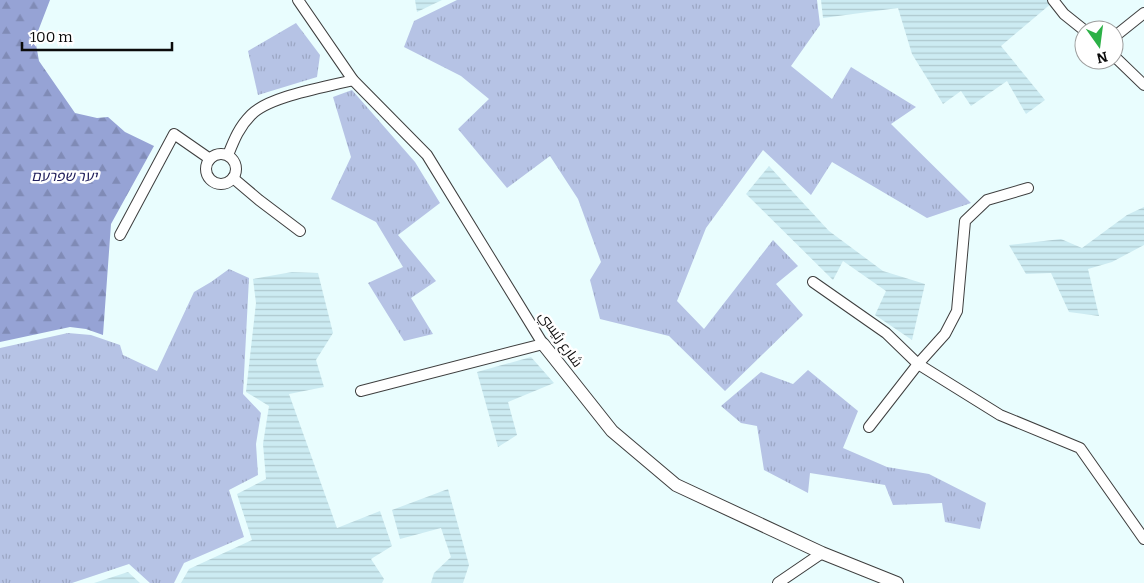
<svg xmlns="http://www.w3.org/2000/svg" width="1144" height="583" font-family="Bitter,Cairo,'Noto Sans Hebrew',serif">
<defs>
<pattern id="farmland-rules" width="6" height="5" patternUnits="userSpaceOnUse" patternTransform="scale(1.25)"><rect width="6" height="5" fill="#ccebf2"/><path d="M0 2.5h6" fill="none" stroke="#aec8ce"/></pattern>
<pattern id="grass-tufts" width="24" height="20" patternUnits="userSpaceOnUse" patternTransform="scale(1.25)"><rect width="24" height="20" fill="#b6c3e5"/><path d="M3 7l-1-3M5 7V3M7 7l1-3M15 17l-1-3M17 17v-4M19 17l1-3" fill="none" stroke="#9ba6c3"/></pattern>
<pattern id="forest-firs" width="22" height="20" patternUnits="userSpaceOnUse" patternTransform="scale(1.25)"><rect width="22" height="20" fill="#96a3d5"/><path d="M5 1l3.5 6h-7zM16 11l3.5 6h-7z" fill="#808bb6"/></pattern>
</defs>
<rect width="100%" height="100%" fill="#e9fdfe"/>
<!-- farmland -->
<g fill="url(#farmland-rules)">
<path d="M415,0H442L417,12Z"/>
<path d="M821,0H1053V2L1001,46L1045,100L1026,114L1007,81L971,106L961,91L943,104L912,54L898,8L823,18Z"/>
<path d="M769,166L829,231L883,271L925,284L912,340L875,315L886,291L843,261L833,280L746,194Z"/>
<path d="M1144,207V245L1112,262L1088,269L1099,316L1069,312L1051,273L1026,274L1009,245L1061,239L1082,248L1127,215Z"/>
<path d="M292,272L318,273L333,333L316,360L324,387L289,394L337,528L380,511L392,546L371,559L384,579L382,583H181L189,569L252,540L237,494L266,479L263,444L269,406L246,392L256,303L253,279Z"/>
<path d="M531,357L554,383L508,402L517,435L498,447L477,372Z"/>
<path d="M448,489L469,565L463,583H431L434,573L451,557L441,528L400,539L392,510Z"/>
<path d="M128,572L140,583H94Z"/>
</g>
<!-- grass -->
<g fill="url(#grass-tufts)">
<path d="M457,0H817L820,25L791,66L832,99L851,67L916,107L891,124L971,203L927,218L832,162L811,195L763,150L706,228L677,301L704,329L773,240L798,266L776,284L803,315L725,391L669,336L600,319L590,280L601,262L578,199L550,156L507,188L458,129L489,99L461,76L404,47L414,21Z"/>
<path d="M296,23L320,55L317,77L258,95L248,51Z"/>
<path d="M352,90L415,162L440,203L398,235L436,281L411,298L433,334L404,341L368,283L403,267L376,222L331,199L351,157L333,97Z"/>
<path d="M229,269L249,278L243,394L261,413L256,444L258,475L229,490L244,537L184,563L174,583H150L129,564L72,583H0V348L68,333L91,335L120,345L123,355L157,371L194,292L211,282Z"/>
<path d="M808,370L858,411L843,448L887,467L929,474L986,503L980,529L945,522L942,503L893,505L885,485L810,473L808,493L764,470L757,426L741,423L721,406L761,372L793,384Z"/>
</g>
<!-- forest -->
<path fill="url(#forest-firs)" d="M0,0H50L35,39L39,61L75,113L97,118L108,117L125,132L154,146L111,224L103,335L86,329L70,327L0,342Z"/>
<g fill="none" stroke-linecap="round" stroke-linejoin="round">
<!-- minor casing -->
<g stroke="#3e3e3e" stroke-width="12">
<g id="minor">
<path d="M298,0L353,80L427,155L543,344L361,391"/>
<path d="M1053,0L1064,14L1084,30"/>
<path d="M1114,37L1144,13"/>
<path d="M1114,56L1144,85"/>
<circle cx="221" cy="169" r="15"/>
<path d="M228,155C234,140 239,127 251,115C269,96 327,87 353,80"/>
<path d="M233,178L259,200L300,231"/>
<path d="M120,235L174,134L210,159"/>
<path d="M813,282L886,333L918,364L1000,415L1080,448L1144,539"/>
<path d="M869,427L918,364L945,334L957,311L965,221L987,200L1028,188"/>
<path d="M778,583L822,553"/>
</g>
</g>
<!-- tertiary casing -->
<g stroke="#3e3e3e" stroke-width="14">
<path id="tertiary" d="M543,344L612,431L676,485L822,553L897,583"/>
</g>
<!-- minor -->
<use href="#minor" stroke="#fff" stroke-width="10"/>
<!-- tertiary -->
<use href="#tertiary" stroke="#fff" stroke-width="12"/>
</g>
<g text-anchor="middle" stroke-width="5" stroke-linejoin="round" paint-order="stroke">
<!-- park labels -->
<g font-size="14" font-style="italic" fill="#22205d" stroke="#fff">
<text x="64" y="181">יער שפרעם</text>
</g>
<!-- street labels -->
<g font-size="14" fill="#0b0b0b" stroke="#fff">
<text transform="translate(561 339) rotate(55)" y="5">شارع رئيسي</text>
</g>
</g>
<!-- north arrow -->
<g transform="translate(1099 45) rotate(166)"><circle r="24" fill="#ffffff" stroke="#9d9d9d"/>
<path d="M0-4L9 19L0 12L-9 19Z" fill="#2cb147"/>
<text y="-8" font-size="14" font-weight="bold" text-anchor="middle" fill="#0b0b0b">N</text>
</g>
<!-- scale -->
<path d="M22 42v8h150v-8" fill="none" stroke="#0b0b0b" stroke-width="2.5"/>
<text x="30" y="42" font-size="15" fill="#0b0b0b" stroke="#ffffff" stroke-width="4" paint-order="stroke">100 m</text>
</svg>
